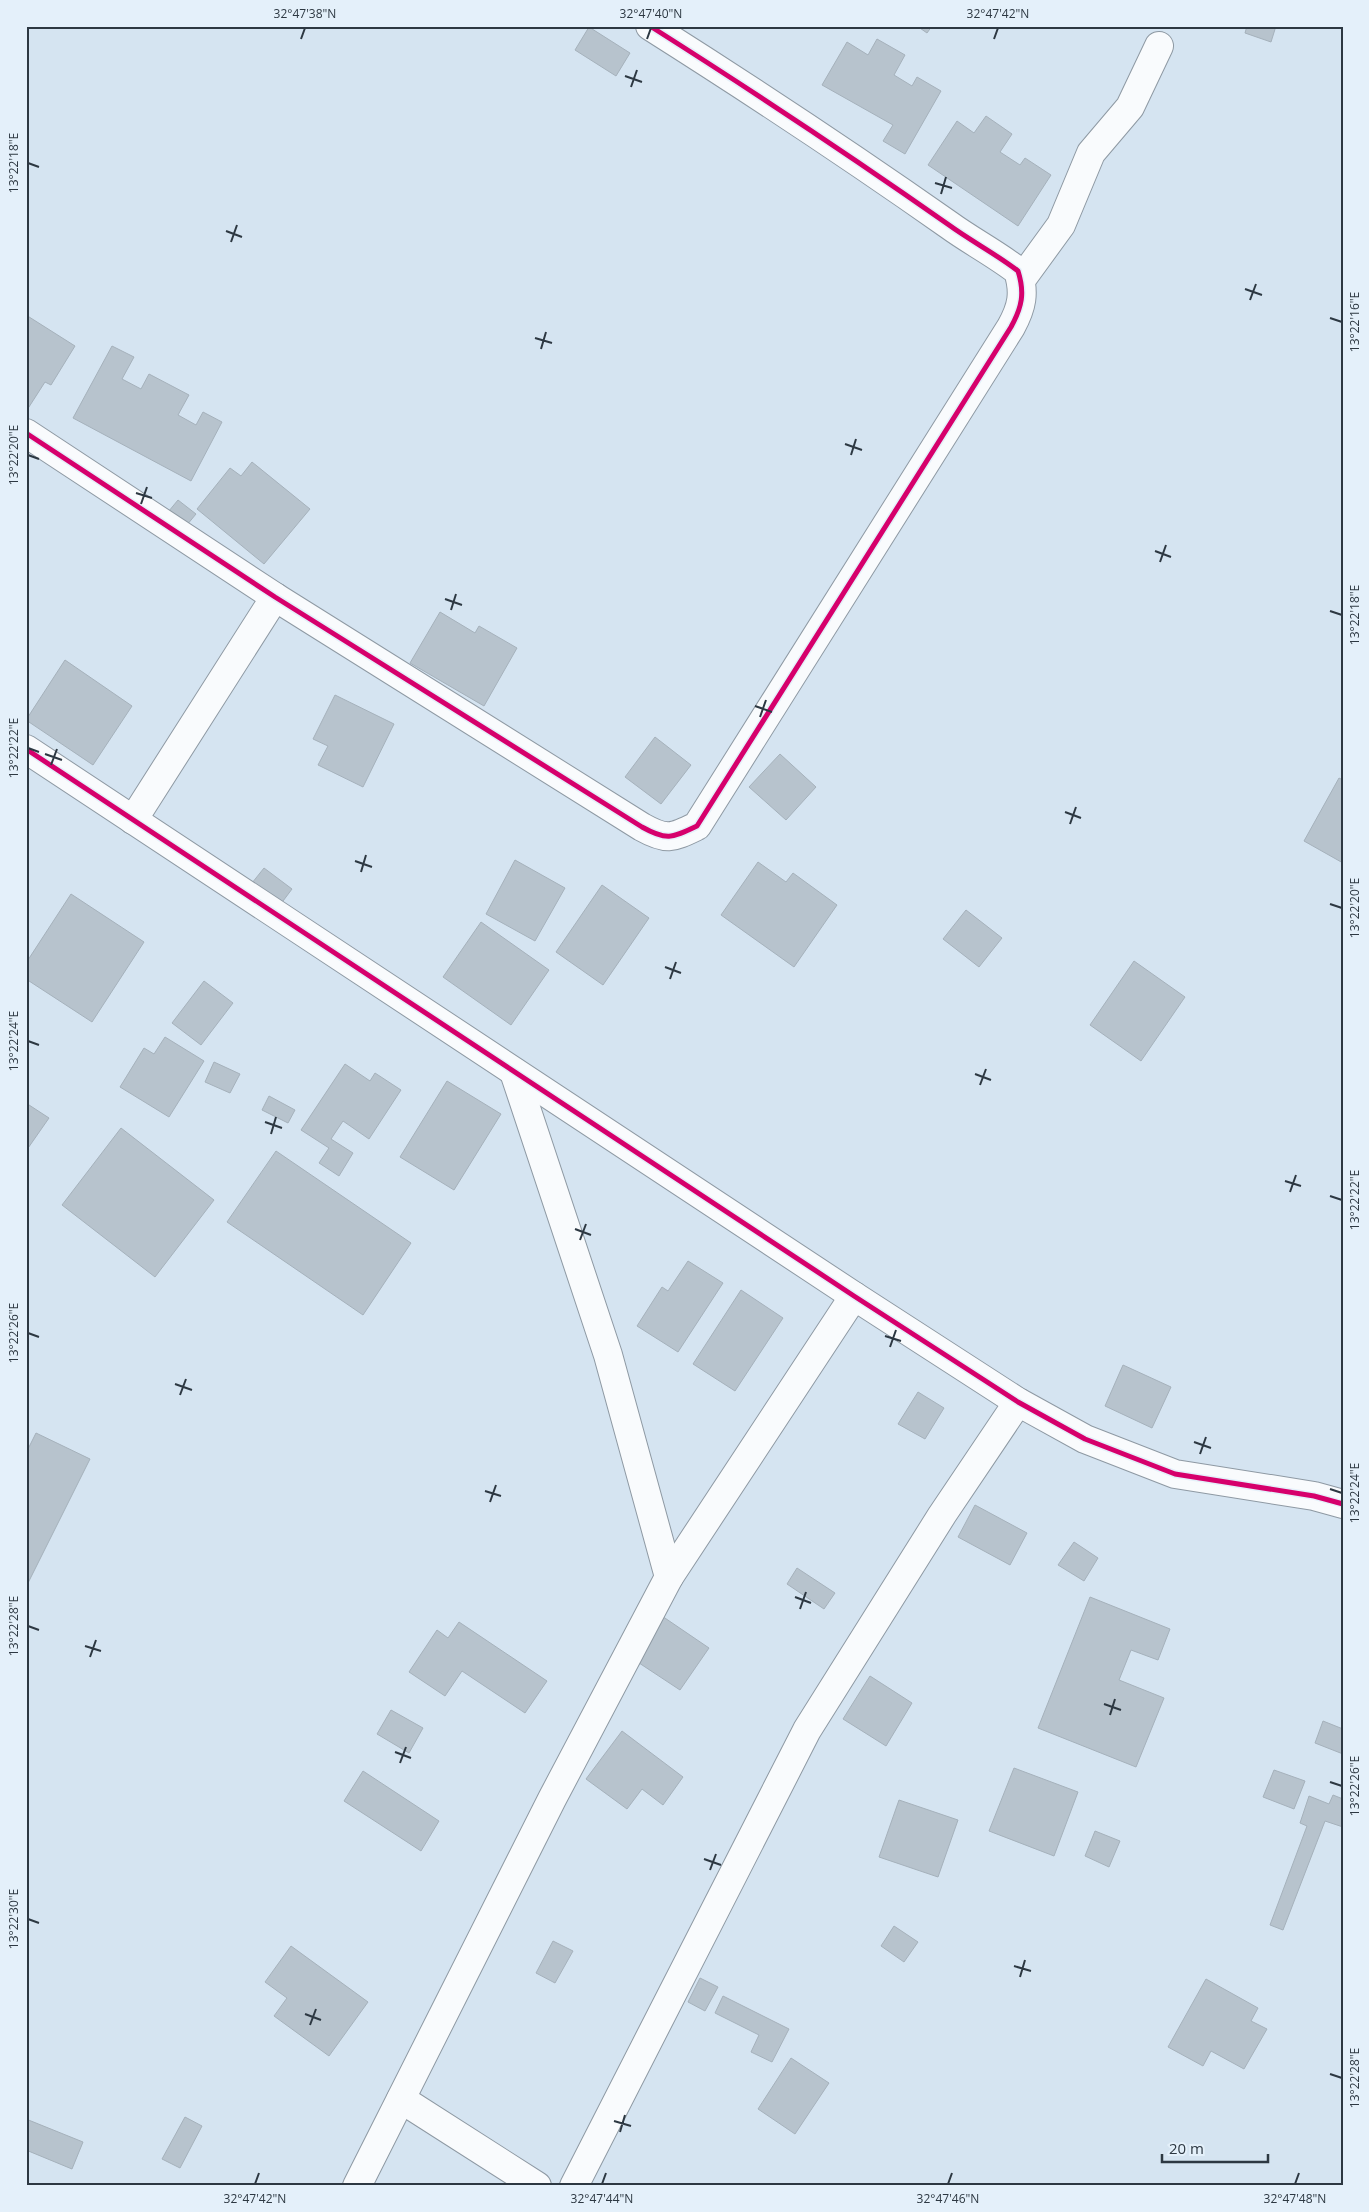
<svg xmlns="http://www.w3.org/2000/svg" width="1369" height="2212" font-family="'Open Sans',sans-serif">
<rect width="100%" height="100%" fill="#d5e4f1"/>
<!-- building -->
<g fill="#b7c3cd" stroke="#a5b1bb">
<path d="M917,26H932L927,33Z"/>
<path d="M1247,26H1276L1271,42L1245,33Z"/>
<path d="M589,27L630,53L616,76L575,50Z"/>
<path d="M877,39L905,55L894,75L912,86L917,77L941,91L905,154L883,141L893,125L822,85L847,42L868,55Z"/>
<path d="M986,116L1012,134L1000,152L1020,165L1025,158L1051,175L1018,226L928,165L957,121L974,133Z"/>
<path d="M26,315L75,346L51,385L45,382L27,410Z"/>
<path d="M112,346L134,357L122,379L141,389L149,374L189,395L178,415L196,425L203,412L222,422L191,481L73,418Z"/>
<path d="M252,462L310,509L264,564L197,509L230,468L241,476Z"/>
<path d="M178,500L196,514L177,537L159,523Z"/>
<path d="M440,612L475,633L479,626L517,648L484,706L410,663Z"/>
<path d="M65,660L132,706L93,765L26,720Z"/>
<path d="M335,695L394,724L363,787L318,765L328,746L313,739Z"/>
<path d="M655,737L691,765L661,804L625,777Z"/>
<path d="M780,754L816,787L786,820L749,787Z"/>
<path d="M1339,778L1343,780V863L1304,841Z"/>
<path d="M515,860L565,888L535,941L486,914Z"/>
<path d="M758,862L786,882L793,873L837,905L794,967L721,915Z"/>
<path d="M264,868L292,889L280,905L252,883Z"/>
<path d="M602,885L649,918L603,985L556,952Z"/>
<path d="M71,894L144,942L92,1022L26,979V963Z"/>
<path d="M966,910L1002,938L979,967L943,939Z"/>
<path d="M481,922L549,970L511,1025L443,977Z"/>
<path d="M1134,961L1185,997L1141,1061L1090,1025Z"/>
<path d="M204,981L233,1003L201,1045L172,1023Z"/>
<path d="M165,1037L204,1061L169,1117L120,1087L144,1048L154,1054Z"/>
<path d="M214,1062L240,1074L230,1093L205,1082Z"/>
<path d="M345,1064L370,1081L375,1073L401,1090L369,1139L343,1121L331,1139L353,1153L339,1176L319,1163L329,1148L301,1130Z"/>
<path d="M447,1081L501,1114L454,1190L400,1157Z"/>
<path d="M269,1096L295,1110L288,1123L262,1110Z"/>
<path d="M26,1103L49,1118L26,1151Z"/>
<path d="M121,1128L214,1200L155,1277L62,1205Z"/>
<path d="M276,1151L411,1243L363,1315L227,1222Z"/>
<path d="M688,1261L723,1283L678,1352L637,1326L662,1287L668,1291Z"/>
<path d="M741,1290L783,1318L735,1391L693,1364Z"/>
<path d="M1123,1365L1171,1387L1152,1428L1105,1406Z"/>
<path d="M918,1392L944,1408L925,1439L898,1424Z"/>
<path d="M36,1433L90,1459L26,1587V1453Z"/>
<path d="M975,1505L1027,1533L1010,1565L958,1537Z"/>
<path d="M1074,1542L1098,1558L1084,1581L1058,1565Z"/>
<path d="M797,1568L835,1593L824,1609L787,1584Z"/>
<path d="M1090,1597L1170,1629L1158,1660L1131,1650L1119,1680L1164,1698L1136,1767L1038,1728Z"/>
<path d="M659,1614L709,1648L680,1690L630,1657Z"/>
<path d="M459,1622L547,1681L525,1713L462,1671L445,1696L409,1672L437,1630L448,1638Z"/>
<path d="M870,1676L912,1703L886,1746L843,1719Z"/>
<path d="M391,1710L423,1728L409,1753L377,1734Z"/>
<path d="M1323,1721L1343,1729V1754L1315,1743Z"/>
<path d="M622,1731L683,1777L663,1805L642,1789L627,1809L586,1779Z"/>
<path d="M1014,1768L1078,1792L1054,1856L989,1831Z"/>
<path d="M1274,1770L1305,1781L1294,1809L1263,1797Z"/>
<path d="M363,1771L439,1821L421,1851L344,1801Z"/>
<path d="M1333,1795L1343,1799V1827L1325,1821L1283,1930L1270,1925L1307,1826L1300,1823L1309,1796L1329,1804Z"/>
<path d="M899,1800L958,1820L938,1877L879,1857Z"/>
<path d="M1095,1831L1120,1841L1109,1867L1085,1856Z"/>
<path d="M894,1926L918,1942L904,1962L881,1946Z"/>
<path d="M553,1941L573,1951L555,1983L536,1973Z"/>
<path d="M291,1946L368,2002L329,2056L274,2016L287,1998L265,1982Z"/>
<path d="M700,1978L718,1987L705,2011L688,2002Z"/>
<path d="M1206,1979L1258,2008L1251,2021L1267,2029L1244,2069L1211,2051L1203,2066L1168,2047Z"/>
<path d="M723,1996L789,2029L772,2062L751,2052L759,2035L715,2013Z"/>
<path d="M791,2058L829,2083L795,2134L758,2109Z"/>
<path d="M185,2117L202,2126L180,2168L162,2159Z"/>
<path d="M26,2119L83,2142L72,2169L26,2150Z"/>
</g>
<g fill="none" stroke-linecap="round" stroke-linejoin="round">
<!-- street casing -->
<g stroke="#8e99a3" stroke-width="30">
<g id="street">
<path d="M1021,280L1061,225L1091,153L1130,107L1159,46"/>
<path d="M26,433L275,597L642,827C667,841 672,838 697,826L1011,327C1022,307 1025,293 1018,271C996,254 971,241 949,225C851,156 751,90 650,26"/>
<path d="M26,749L854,1296L1018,1402L1085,1439L1175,1474L1314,1496L1343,1504"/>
<path d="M133,820L275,597"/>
<path d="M514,1072L608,1355L669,1577"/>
<path d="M401,2099L537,2186"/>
<path d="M357,2186L552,1799L669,1577L854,1296"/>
<path d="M574,2186L807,1730L942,1515L1018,1402"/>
</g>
</g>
<!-- street -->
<use href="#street" stroke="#f9fbfd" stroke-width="28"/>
<!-- cycleway casing -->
<g stroke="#e4f0fa" stroke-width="8">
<g id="cycleway">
<path d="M26,433L275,597L642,827C667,841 672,838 697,826L1011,327C1022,307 1025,293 1018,271C996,254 971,241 949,225C851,156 751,90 650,26"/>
<path d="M26,749L854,1296L1018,1402L1085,1439L1175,1474L1314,1496L1343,1504"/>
</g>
</g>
<!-- cycleway -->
<use href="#cycleway" stroke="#d6006c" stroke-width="5"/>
</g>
<!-- ticks -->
<path fill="none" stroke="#2d3842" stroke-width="2" d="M301,39L305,28M647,39L651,28M994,39L998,28M625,76L642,82M631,87L637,70M28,163L39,167M935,183L952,188M941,194L946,177M226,231L242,237M231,242L237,225M1245,289L1262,295M1250,300L1256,284M1330,318L1342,322M535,338L552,343M541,349L546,332M845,444L862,450M28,455L39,459M851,455L856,439M136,493L152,498M141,504L147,487M1155,551L1171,557M1160,562L1166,545M445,599L462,605M451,610L456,594M1330,611L1342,615M755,706L772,712M760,717L766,700M28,748L39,752M45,754L62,760M51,765L57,749M1065,812L1081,818M1070,824L1076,807M355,861L372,867M361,872L366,855M1330,904L1342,908M665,967L681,973M670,979L676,962M28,1041L39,1045M975,1074L991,1080M980,1085L986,1069M265,1122L282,1128M271,1134L276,1117M1285,1181L1301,1186M1290,1192L1296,1175M1330,1196L1342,1200M575,1229L591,1235M580,1240L586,1224M28,1333L39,1337M885,1336L901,1341M890,1347L896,1330M175,1384L192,1390M180,1395L186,1379M1194,1442L1211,1448M1200,1454L1206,1437M1330,1489L1342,1493M485,1491L501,1496M490,1502L496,1485M795,1597L811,1603M800,1609L806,1592M28,1626L39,1630M85,1646L101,1651M90,1657L96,1640M1104,1704L1121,1710M1110,1715L1115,1699M395,1752L411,1758M400,1763L406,1747M1330,1782L1342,1786M704,1859L721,1865M710,1870L716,1854M28,1919L39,1923M1014,1966L1031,1971M1020,1977L1025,1960M305,2014L321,2020M310,2025L316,2009M1330,2074L1342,2078M614,2121L631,2126M620,2132L625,2115M255,2184L259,2173M602,2184L606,2173M948,2184L952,2173M1295,2184L1299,2173"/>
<!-- border -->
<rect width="1369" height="2212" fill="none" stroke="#e4f0fa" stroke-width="55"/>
<!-- scale -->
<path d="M1162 2154v8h106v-8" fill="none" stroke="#2d3842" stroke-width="2.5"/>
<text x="1169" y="2154" font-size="15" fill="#2d3842" stroke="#e4f0fa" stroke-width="4" paint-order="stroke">20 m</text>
<rect x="28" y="28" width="1314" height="2156" fill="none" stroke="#2d3842" stroke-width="2"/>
<g font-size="12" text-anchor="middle" fill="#2d3842">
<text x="305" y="18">32°47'38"N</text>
<text x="651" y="18">32°47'40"N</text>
<text x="998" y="18">32°47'42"N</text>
<text transform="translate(14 163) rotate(-90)" y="4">13°22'18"E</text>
<text transform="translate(1355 322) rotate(-90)" y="4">13°22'16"E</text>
<text transform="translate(14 455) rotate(-90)" y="4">13°22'20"E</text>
<text transform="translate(1355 615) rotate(-90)" y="4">13°22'18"E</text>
<text transform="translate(14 748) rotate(-90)" y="4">13°22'22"E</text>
<text transform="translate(1355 908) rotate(-90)" y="4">13°22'20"E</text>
<text transform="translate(14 1041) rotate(-90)" y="4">13°22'24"E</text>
<text transform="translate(1355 1200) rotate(-90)" y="4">13°22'22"E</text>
<text transform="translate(14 1333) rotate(-90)" y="4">13°22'26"E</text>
<text transform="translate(1355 1493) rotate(-90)" y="4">13°22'24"E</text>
<text transform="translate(14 1626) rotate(-90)" y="4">13°22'28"E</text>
<text transform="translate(1355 1786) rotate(-90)" y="4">13°22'26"E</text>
<text transform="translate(14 1919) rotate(-90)" y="4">13°22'30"E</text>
<text transform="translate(1355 2078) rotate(-90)" y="4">13°22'28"E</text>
<text x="255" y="2203">32°47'42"N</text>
<text x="602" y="2203">32°47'44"N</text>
<text x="948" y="2203">32°47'46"N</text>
<text x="1295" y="2203">32°47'48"N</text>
</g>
</svg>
